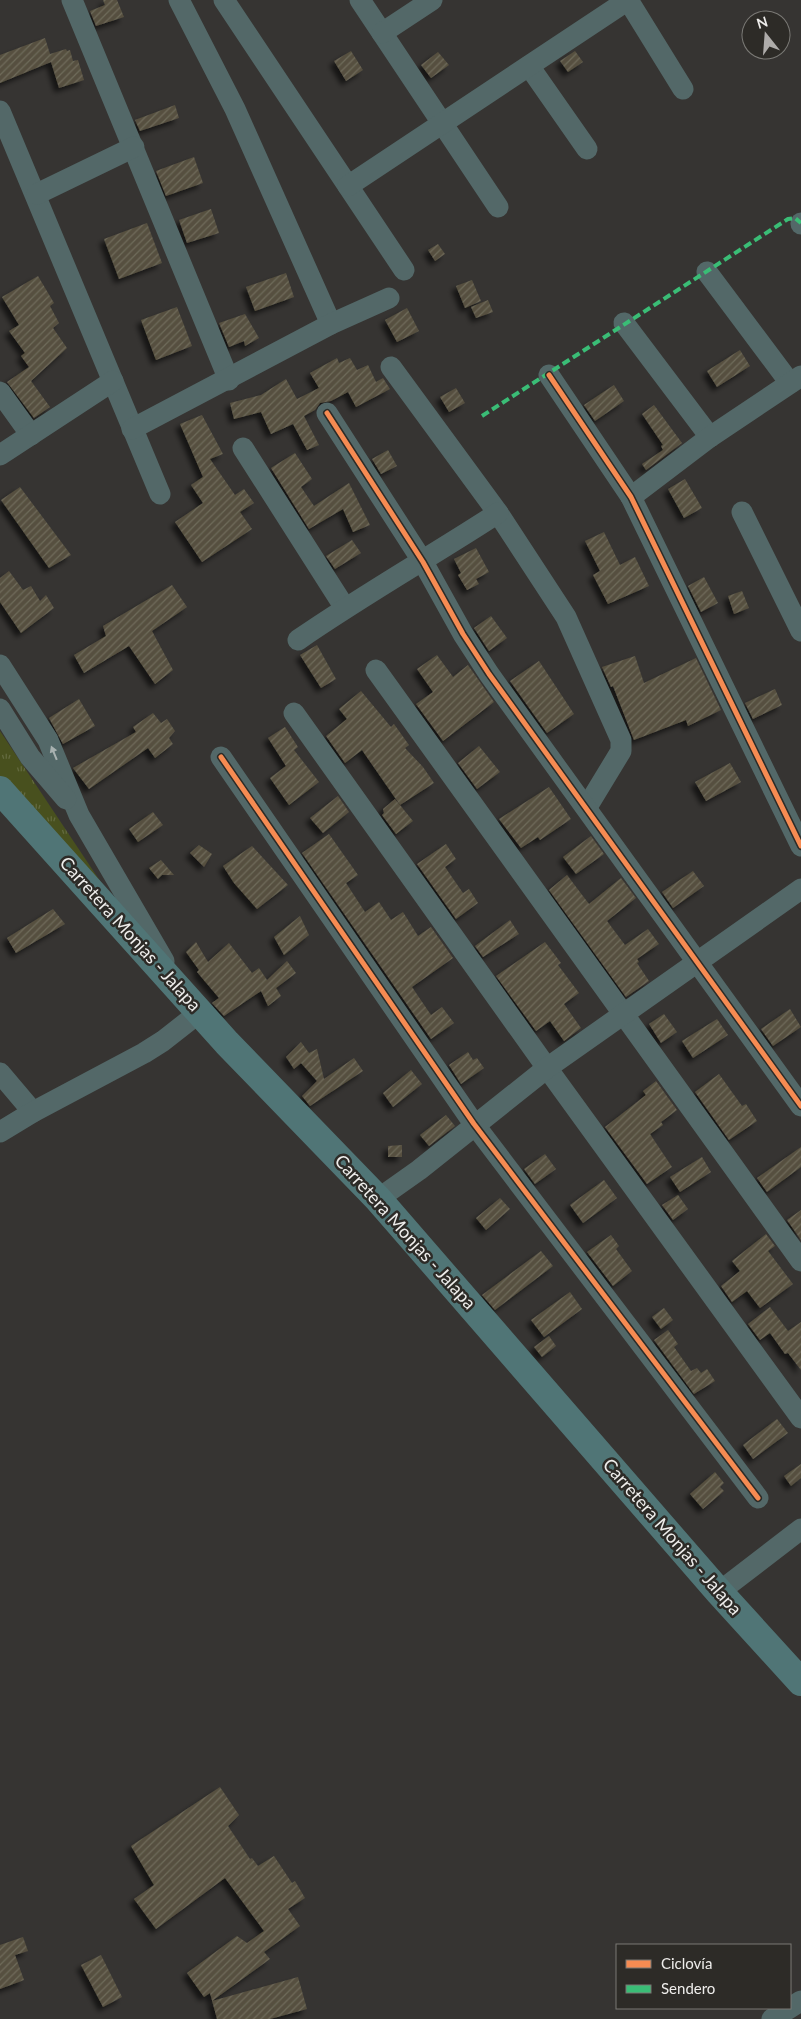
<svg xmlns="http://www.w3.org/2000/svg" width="801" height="2019" font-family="Lato,sans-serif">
<defs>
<pattern id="park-tufts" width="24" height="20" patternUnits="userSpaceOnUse" patternTransform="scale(1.25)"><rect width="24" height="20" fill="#48501e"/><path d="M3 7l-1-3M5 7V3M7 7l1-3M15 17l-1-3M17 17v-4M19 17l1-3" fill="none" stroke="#636a3f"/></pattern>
<pattern id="building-hatch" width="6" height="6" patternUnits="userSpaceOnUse" patternTransform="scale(1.25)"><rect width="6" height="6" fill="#56503f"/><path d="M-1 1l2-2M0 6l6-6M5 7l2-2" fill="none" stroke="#6f6a5b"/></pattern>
<filter id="shadow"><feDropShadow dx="-4.5" dy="4.5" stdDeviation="2.5" flood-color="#0009"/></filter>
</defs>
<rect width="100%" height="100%" fill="#363432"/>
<!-- park -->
<path fill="url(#park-tufts)" d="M0,731L124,917L0,808Z"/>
<!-- building -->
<g fill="url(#building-hatch)" filter="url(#shadow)">
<path d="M103,0H117L124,17L96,26L90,11L105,5Z"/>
<path d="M45,38L50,54L66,49L67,51L70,50L73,61L78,60L84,80L59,88L51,62L0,83V55Z"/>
<path d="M351,51L363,70L346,81L334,61Z"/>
<path d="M575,51L583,62L568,72L560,61Z"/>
<path d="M438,52L449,65L431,78L421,65Z"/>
<path d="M175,105L179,118L140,131L135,120Z"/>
<path d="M194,157L203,183L166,196L156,171Z"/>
<path d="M211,209L219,233L187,243L179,220Z"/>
<path d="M147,223L162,263L119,279L104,239Z"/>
<path d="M438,244L445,254L435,261L428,250Z"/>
<path d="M286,273L294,297L255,311L246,287Z"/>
<path d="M38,276L54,303L50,306L59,323L53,328L67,348L31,381L50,407L34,418L7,382L29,367L21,356L25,353L9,331L19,325L2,297Z"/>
<path d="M472,280L481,301L465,308L456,286Z"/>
<path d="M488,300L493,312L476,318L471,307Z"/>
<path d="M177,307L192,346L156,360L141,320Z"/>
<path d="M407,308L419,331L397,342L385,320Z"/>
<path d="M245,314L259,338L245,346L244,341L229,347L219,323Z"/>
<path d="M740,350L750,366L717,387L707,371Z"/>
<path d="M337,358L339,363L350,358L357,370L368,365L376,382L383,378L390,389L356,407L348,392L331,401L320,403L315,410L304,416L319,445L307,450L293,424L271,434L261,412L234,419L230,403L261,395L286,379L297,399L319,388L310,373Z"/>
<path d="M614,385L624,401L595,421L584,405Z"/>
<path d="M456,388L465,403L449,412L440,397Z"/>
<path d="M654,405L682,443L646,470L642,464L663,450L661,446L663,445L642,414Z"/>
<path d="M202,415L223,454L210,459L235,495L244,489L254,503L240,512L252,529L202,562L175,522L203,503L191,485L203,477L180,424Z"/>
<path d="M388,450L397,466L381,474L372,459Z"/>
<path d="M295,453L312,479L301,487L314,506L349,483L370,525L353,532L343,509L309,529L271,468Z"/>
<path d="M685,479L702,508L684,518L668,489Z"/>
<path d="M20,487L71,555L49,568L1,500Z"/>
<path d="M604,532L620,565L635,557L649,586L608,604L593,575L600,571L585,541Z"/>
<path d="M352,540L361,553L335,569L326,556Z"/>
<path d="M476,548L489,572L476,579L479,584L467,590L458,575L461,573L454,559Z"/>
<path d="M9,571L23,590L31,586L40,601L46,595L54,608L21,633L0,602V578Z"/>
<path d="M704,577L718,603L701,612L688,586Z"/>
<path d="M172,585L187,607L152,631L173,670L155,684L129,646L84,673L74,655L106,636L103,626Z"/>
<path d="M742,591L749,608L734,614L728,596Z"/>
<path d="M491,616L507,638L489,651L474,628Z"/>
<path d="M317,645L336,679L321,688L300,655Z"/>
<path d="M437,655L453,677L468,665L494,702L443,741L416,704L433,692L417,669Z"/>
<path d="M635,656L644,683L696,658L721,710L688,726L686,720L634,740L613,686L611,687L602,667Z"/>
<path d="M539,661L574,714L547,733L510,681Z"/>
<path d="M775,689L782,705L753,719L745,703Z"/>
<path d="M361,691L391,727L394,724L409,745L405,748L423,767L434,783L400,805L362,750L345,763L326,736L347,719L339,709Z"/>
<path d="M79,699L95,726L63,744L49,718Z"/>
<path d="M153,713L161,723L167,719L175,731L169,738L173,744L155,758L148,748L89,789L73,768L136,732L133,727Z"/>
<path d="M285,727L298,747L294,750L319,782L289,805L270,778L286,766L268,738Z"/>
<path d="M479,746L500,772L477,789L458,763Z"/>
<path d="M730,763L741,782L706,801L695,782Z"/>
<path d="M549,787L571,819L540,840L538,837L521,848L499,819Z"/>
<path d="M338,796L349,812L323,833L310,818Z"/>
<path d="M395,799L413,821L396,834L382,815L384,813L383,809Z"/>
<path d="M153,812L163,825L138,842L129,829Z"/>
<path d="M329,834L358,875L346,883L365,912L379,902L391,920L403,912L418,936L431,927L453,958L412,987L431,1015L442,1007L454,1023L431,1039L302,853Z"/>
<path d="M591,836L604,854L576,874L563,857Z"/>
<path d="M446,844L456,859L445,867L463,893L469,889L478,903L456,919L417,864Z"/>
<path d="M199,845L212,854L204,867L190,853Z"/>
<path d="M252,846L288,885L257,909L234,883L223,866Z"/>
<path d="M161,860L174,875H162L158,879L149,868Z"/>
<path d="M693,871L704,886L673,908L662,892Z"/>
<path d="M567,875L589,904L621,878L636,898L607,921L625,945L648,929L659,944L637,959L639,962L637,963L649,981L626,997L549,890Z"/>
<path d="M53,909L65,924L16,953L7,938Z"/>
<path d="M300,916L309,935L284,955L274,937Z"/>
<path d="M510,920L519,934L483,957L475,946Z"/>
<path d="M196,942L208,962L229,943L252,973L259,968L267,980L287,961L296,973L276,988L281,996L268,1006L261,991L224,1016L212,1003L219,998L197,972L199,970L186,952Z"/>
<path d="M545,942L561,963L558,965L579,993L564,1004L581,1028L564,1041L550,1021L536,1031L496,976Z"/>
<path d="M790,1009L801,1027L773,1046L761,1029Z"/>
<path d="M664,1014L677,1032L661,1043L649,1024Z"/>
<path d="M717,1019L728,1035L693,1058L682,1041Z"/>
<path d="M301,1042L309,1053L317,1049L324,1079L354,1058L363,1071L310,1106L302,1096L317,1081L301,1063L294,1069L286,1057Z"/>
<path d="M468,1052L473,1060L477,1058L484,1068L461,1084L449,1065Z"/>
<path d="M411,1070L422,1084L393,1107L383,1093Z"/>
<path d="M719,1074L742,1106L746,1104L757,1121L729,1140L695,1092Z"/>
<path d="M656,1081L677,1110L661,1122L663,1125L650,1134L672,1167L647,1184L605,1127L646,1095L643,1091Z"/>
<path d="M446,1115L455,1126L429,1146L420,1135Z"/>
<path d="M402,1145V1157H388V1146Z"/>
<path d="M801,1147V1167L767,1192L757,1178Z"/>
<path d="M545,1154L556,1169L535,1184L524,1169Z"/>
<path d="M702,1157L711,1172L680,1192L670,1177Z"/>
<path d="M604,1180L617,1198L583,1223L570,1205Z"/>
<path d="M678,1195L688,1209L673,1220L662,1205Z"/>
<path d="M500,1198L510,1209L486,1230L476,1218Z"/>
<path d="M801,1210V1240L787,1220Z"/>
<path d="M766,1234L775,1246L768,1251L793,1284L760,1308L747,1291L732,1302L721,1286L740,1271L732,1261Z"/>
<path d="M611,1235L619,1246L616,1249L632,1271L613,1286L587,1252Z"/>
<path d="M541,1251L553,1266L495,1310L482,1295Z"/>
<path d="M570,1292L582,1309L544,1337L531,1320Z"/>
<path d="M770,1307L788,1331L801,1322V1370L788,1353L785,1354L770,1333L760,1340L748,1324Z"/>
<path d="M664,1308L673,1320L661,1329L652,1317Z"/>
<path d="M668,1330L678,1344L674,1347L691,1371L697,1368L701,1373L707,1369L715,1381L694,1394L654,1340Z"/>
<path d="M549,1336L556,1346L542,1357L534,1347Z"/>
<path d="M777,1419L788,1433L753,1459L743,1445Z"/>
<path d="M801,1464V1478L791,1486L784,1476Z"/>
<path d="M715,1472L724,1483L720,1487L724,1491L703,1509L690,1494Z"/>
<path d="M220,1787L239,1815L228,1826L250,1859L252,1858L258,1866L274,1856L292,1883L295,1881L305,1898L288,1909L300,1926L264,1952L270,1959L212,2001L298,1977L307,2009L270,2019H217L210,1993L204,1997L187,1973L237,1936L247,1943L264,1931L225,1878L156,1929L134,1899L154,1885L131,1846Z"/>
<path d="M23,1937L28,1951L15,1955L24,1980L0,1989V1945Z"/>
<path d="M101,1955L122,1997L103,2007L81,1965Z"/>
</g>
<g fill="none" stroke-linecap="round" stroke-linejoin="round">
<!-- minor -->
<g stroke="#536868" stroke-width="21">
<path d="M72,0L229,380"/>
<path d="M179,0L235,109L331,324"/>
<path d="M224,0L404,270"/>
<path d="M360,0L498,207"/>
<path d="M382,33L432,0"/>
<path d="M529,66L587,149"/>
<path d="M0,111L160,494"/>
<path d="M348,186L628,0L683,89"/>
<path d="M37,194L134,147"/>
<path d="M801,223V224"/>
<path d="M707,272L790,383"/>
<path d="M624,323L710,437"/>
<path d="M391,367L498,513L566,617L621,740V751L587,807"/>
<path d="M549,375L631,497L801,846"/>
<path d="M0,392L31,435"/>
<path d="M327,413L423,562L463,634L489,674L801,1106"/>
<path d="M132,429L331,324L389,298"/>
<path d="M243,448L345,608"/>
<path d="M0,455L113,381"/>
<path d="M631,497L710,437L801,376"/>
<path d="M742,512L801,631"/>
<path d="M298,640C363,595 432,556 498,513"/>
<path d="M0,665L48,740L79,815L164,961"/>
<path d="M376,670L801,1261"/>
<path d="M0,709L30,757L66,799"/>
<path d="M294,713L547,1068L801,1418"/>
<path d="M221,757L474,1124L758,1498"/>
<path d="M0,1073L33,1112"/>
<path d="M0,1132L33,1112L144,1053L163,1041L200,1012"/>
<path d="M378,1199L419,1170L547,1068L801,889"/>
<path d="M719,1592L801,1529"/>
<path d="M772,2019L801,2001"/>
</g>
<!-- major -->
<path stroke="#507576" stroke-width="28" d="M0,790L227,1043L378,1199L719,1592L801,1682"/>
<!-- quiet -->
<path stroke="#3abd76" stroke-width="4" stroke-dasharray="8 4" stroke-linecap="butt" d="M482,416L788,219L795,218L801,223"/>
<!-- cycleway casing -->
<g stroke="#2d2b27" stroke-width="8">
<g id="cycleway">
<path d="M549,375L631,497L801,846"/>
<path d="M327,413L423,562L463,634L489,674L801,1106"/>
<path d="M221,757L474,1124L758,1498"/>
</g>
</g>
<!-- cycleway -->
<use href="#cycleway" stroke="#f68b52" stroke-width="5"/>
</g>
<!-- one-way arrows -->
<defs><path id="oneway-solid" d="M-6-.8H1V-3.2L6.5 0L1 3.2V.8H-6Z" transform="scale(1.25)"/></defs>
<use fill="#a8b1b0" href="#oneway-solid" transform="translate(54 753) rotate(-112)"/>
<g text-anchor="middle" stroke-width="5" stroke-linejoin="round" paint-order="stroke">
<!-- street labels -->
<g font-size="18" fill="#eeedeb" stroke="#2d2b27">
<text transform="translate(130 934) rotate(48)" y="6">Carretera Monjas - Jalapa</text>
<text transform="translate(405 1232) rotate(48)" y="6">Carretera Monjas - Jalapa</text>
<text transform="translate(672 1537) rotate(49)" y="6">Carretera Monjas - Jalapa</text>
</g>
</g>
<!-- legend -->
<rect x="616" y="1944" width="175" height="65" fill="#2d2b27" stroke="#7a7975"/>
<rect x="626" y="1960" width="25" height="8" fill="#f68b52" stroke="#7a7975"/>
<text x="661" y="1969" font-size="15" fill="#eeedeb">Ciclovía</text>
<rect x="626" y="1985" width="25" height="8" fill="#3abd76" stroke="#7a7975"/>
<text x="661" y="1994" font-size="15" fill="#eeedeb">Sendero</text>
<!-- north arrow -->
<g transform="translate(766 35) rotate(343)"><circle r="24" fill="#2d2b27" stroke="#7a7975"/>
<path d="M0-4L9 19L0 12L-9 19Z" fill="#aeacaa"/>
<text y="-8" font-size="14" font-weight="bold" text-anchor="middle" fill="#eeedeb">N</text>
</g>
</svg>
